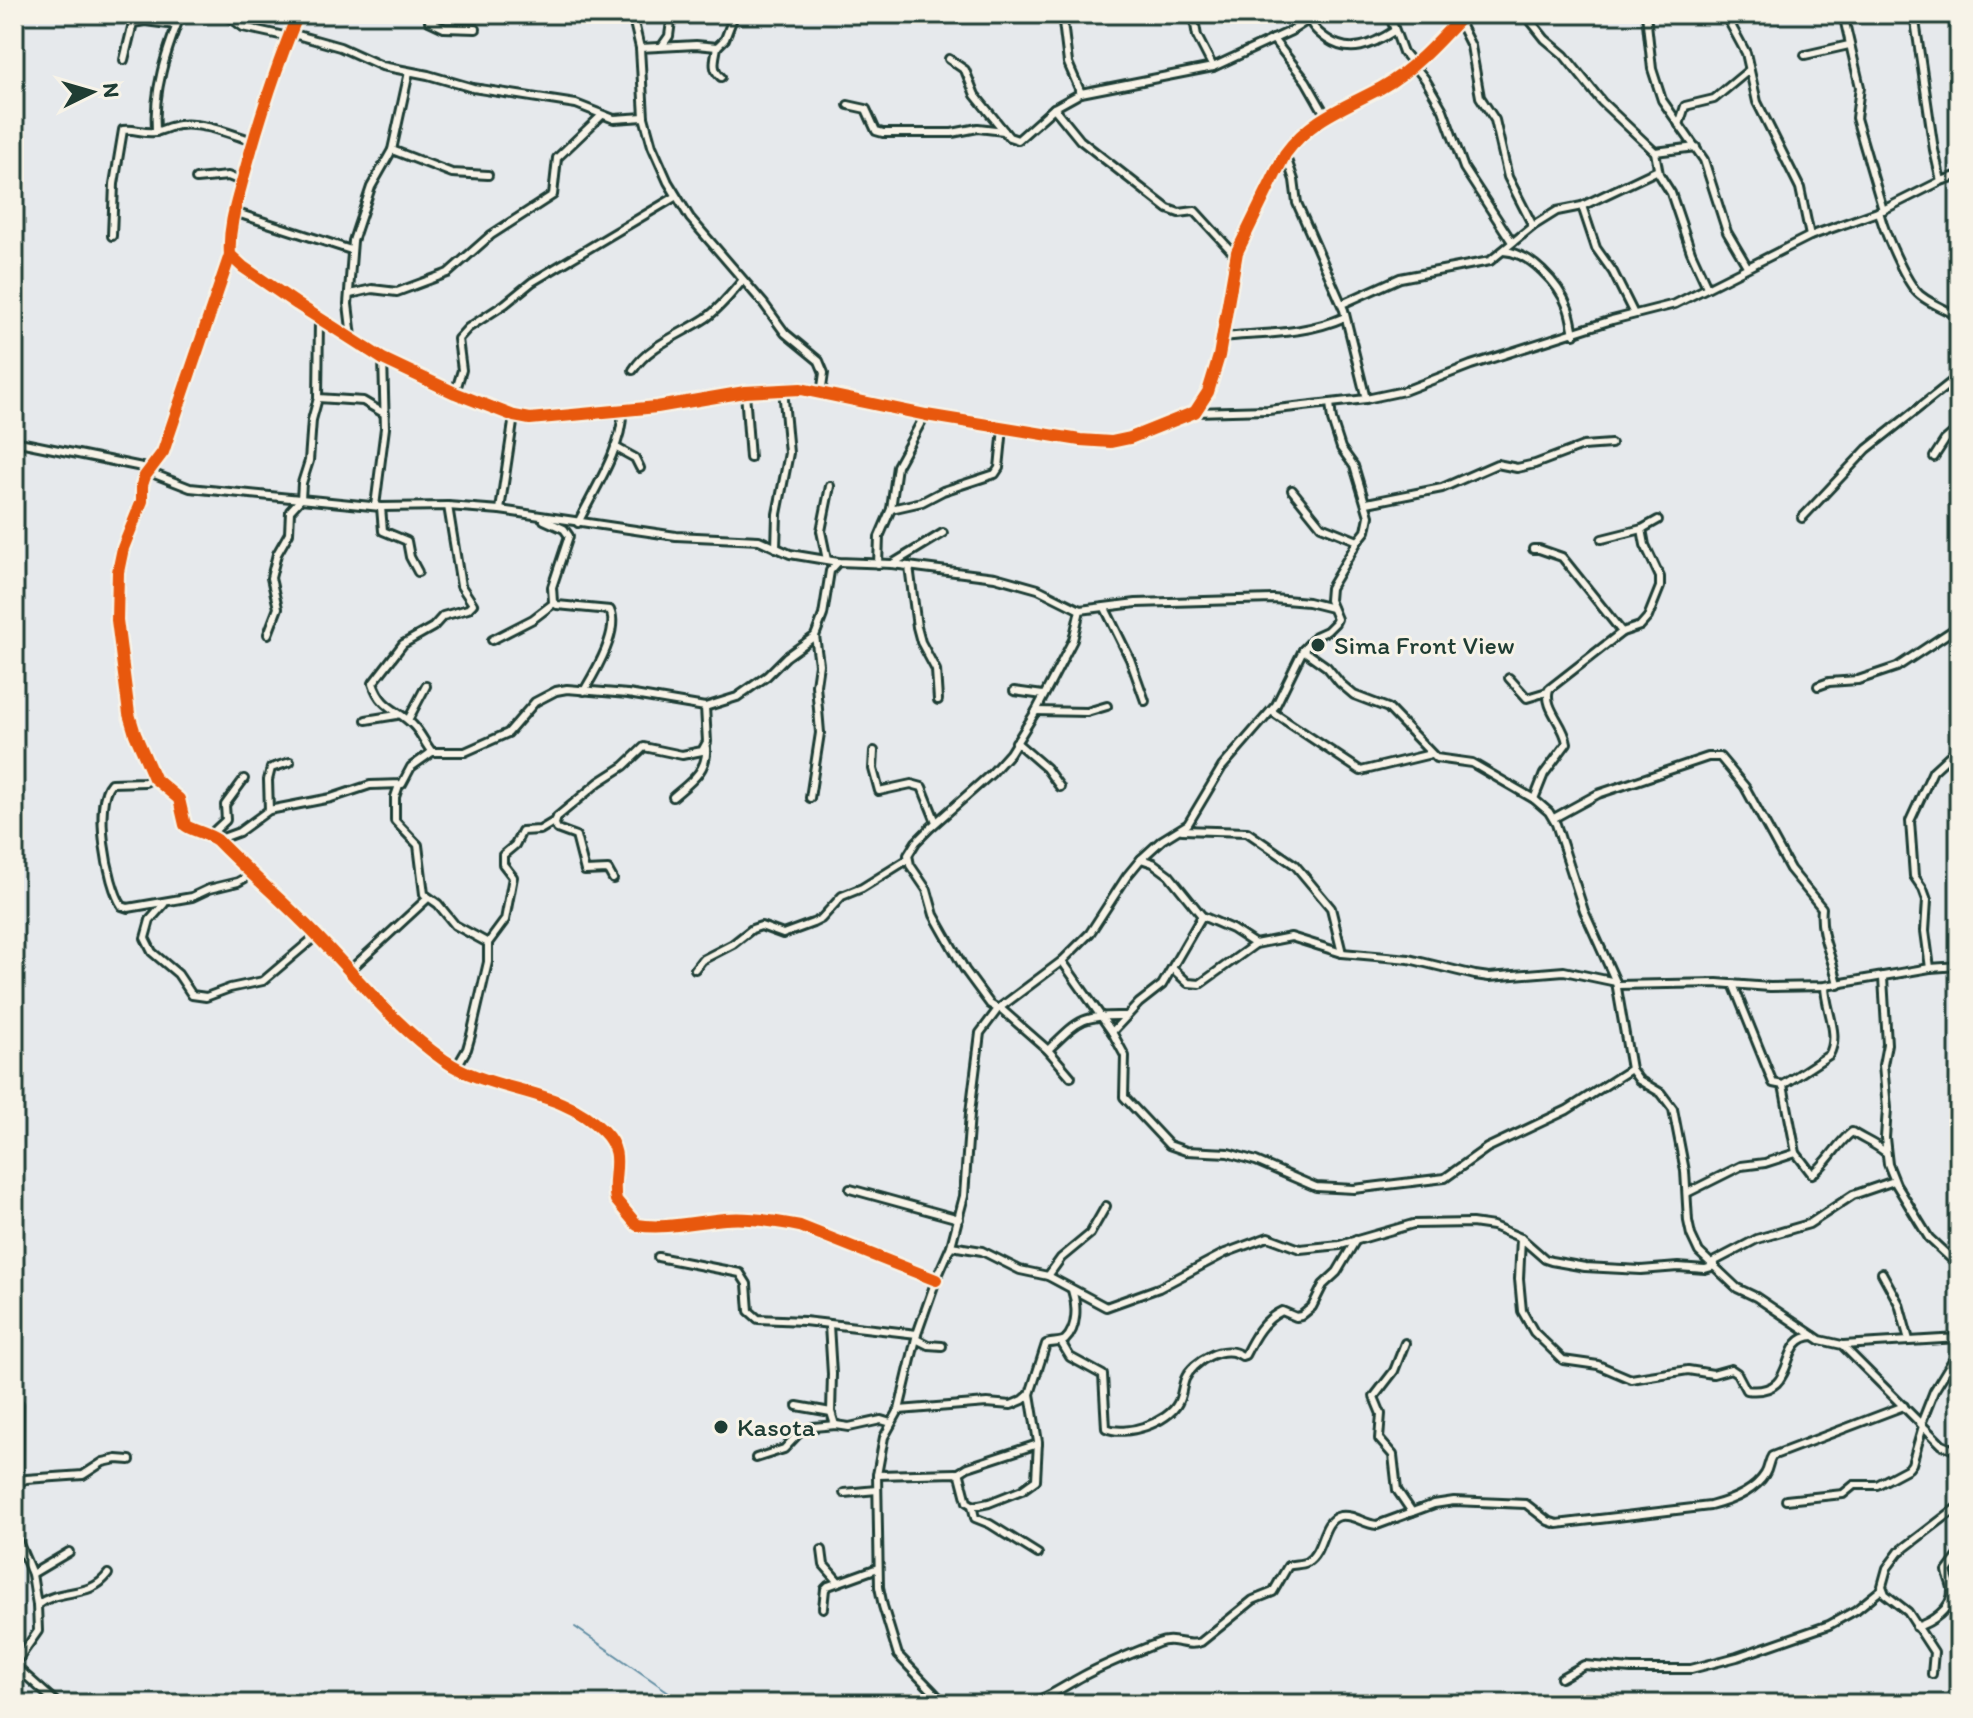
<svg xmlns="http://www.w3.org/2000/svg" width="1973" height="1718" font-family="Itim,sans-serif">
<rect width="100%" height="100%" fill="#e6e9ec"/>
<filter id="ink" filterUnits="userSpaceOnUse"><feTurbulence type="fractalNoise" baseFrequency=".0125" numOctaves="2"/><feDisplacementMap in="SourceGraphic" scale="16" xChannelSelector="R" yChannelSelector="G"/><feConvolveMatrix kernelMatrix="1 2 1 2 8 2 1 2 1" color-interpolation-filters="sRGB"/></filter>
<g filter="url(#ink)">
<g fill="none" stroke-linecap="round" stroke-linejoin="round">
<!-- stream -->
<path stroke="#648fa4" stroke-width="2" d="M575,1627L686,1704"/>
<!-- minor casing -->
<g stroke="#1f3d34" stroke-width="12">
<g id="minor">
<path d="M218,14L231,18L243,27L289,37"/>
<path d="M298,14C276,67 259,120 244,175C237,201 228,227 230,255L243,267L297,304L383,359L455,393L514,416L530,419L657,407L745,392L801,389L926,415L1080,440L1111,442L1130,438L1195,412L1208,392L1219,356L1237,252L1285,154C1311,118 1344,108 1381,88C1413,70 1439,41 1464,14"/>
<path d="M429,14V21L444,28L476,29"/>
<path d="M632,14L640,48L644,117L652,146L668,182L690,218L764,304L785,333L819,361L824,373L821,394"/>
<path d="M1062,14L1068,63L1081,93"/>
<path d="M1193,14L1197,36L1213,67"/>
<path d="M1307,14C1311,26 1317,32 1327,39C1350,55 1372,45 1394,31"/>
<path d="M1389,14L1403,52L1425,79L1443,110L1464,168L1512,242"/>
<path d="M1525,14L1545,39L1564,55L1602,102L1655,152L1659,174L1671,193L1691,252L1707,287"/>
<path d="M1646,14L1652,69L1662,100L1704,160L1727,232L1747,266"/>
<path d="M1725,14L1746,53L1757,102L1800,188L1810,236"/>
<path d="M1843,14L1860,87L1856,118L1883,210"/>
<path d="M1914,14L1934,150L1941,181"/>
<path d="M1458,20L1471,46L1480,97L1495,120L1508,177L1533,226"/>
<path d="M290,33L340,47L382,66L428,75L473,88L576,104L614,119L644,117"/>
<path d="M1273,39L1306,81L1326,116"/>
<path d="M662,46L669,36L672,14"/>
<path d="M717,47C715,59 711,69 721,77"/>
<path d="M640,48L696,45L717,47L725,39L733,18"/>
<path d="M1805,55L1849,45"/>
<path d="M949,59L965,70L975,95L1009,137L1018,140L1054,108L1081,93L1213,67L1291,31L1308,20"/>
<path d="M124,60L133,23L145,21L176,25"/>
<path d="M848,105L866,109L876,131L883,133H952L978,128L1004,131"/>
<path d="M1054,108L1080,140L1168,209L1179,213L1195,211L1236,256"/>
<path d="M1679,125L1685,106L1714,99L1749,70"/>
<path d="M156,132C153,90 166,52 181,14"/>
<path d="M392,150L452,173L488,175"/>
<path d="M1655,152L1696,147"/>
<path d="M1285,154L1294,180L1297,203L1344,310L1366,399"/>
<path d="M196,179L228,176L243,182"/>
<path d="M1582,206L1596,248L1613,272L1634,314"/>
<path d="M1879,211C1883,229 1906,284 1920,295C1931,304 1946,310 1959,316"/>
<path d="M234,212L351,250"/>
<path d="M112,236L114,184L123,130C134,128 144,134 155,132C163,130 170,126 179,125C204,122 230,134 253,141"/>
<path d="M1503,251C1530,252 1559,284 1568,308C1571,316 1572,325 1574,334"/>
<path d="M230,255L163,452L145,476L142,485V501L123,548L118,572L117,620L129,714L135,734L154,778L179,799L185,825C190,830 207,833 217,840C244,868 274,893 301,920C349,966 389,1022 444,1060C493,1094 559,1086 603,1131C627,1155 610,1174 616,1200L637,1225C665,1230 697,1221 725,1219C750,1217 775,1221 800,1226L936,1280"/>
<path d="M350,294L372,289L397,292L448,273L491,235L553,195L557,158L601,116"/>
<path d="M1342,304L1400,278L1490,261L1533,226L1557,211L1582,206L1658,170"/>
<path d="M1957,315L1959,343"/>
<path d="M352,337L348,304L353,241L371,187L392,150L409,72"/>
<path d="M1221,337C1263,333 1305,335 1345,317"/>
<path d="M633,370C649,345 682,334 706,318C720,308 731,294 742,281"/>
<path d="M745,392L750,458"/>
<path d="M455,393L462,370L458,339L468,328L505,304L532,282L675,197"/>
<path d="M318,398L363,401L385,414"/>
<path d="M1195,412L1268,410L1366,399L1404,391L1471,365L1612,320L1675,304L1810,236L1883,210L1941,181L1959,175"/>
<path d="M14,441L152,469"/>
<path d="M615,447L635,458L640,468"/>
<path d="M1934,457L1945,440L1959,428"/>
<path d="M149,472L190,488L381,507L448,506L500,510L676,536L759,540L790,554L838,562L892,564L995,577L1038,589L1080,610L1136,603L1273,599L1308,602L1332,608"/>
<path d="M1292,490L1321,526L1358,541"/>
<path d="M1367,503L1442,488L1497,464L1517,468L1535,464L1583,446L1611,444"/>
<path d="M375,506L385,428L383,359"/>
<path d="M381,507L383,531L407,541L410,557L418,572"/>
<path d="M891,509L922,502L943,491L995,474L999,468L1003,428"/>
<path d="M500,510L514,416"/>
<path d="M1802,518L1867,449L1959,376"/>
<path d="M544,520L564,529L569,536L552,587L553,602L557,605L610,610C620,631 595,672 584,691"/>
<path d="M578,523C593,492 624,445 622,411"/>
<path d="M1602,539L1642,529L1658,520"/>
<path d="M776,548L777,514L789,453L783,389"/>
<path d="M1533,549H1539L1562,557L1622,632"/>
<path d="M827,560L821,531L830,486"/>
<path d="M878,564L879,537L891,509L897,466L925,415"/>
<path d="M892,564L943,533"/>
<path d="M909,566L917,627L921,642L936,670L938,700"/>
<path d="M1105,608L1130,659L1145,701"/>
<path d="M268,634L278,608L271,578L277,554L289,533L290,511L301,499L302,483L309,461L312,420L318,398L319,319"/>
<path d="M492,640L533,619L554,603"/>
<path d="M1303,650L1327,667L1340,683L1354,695L1388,708L1436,758L1472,763L1534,799L1549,812L1556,824L1584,911L1616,982L1631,1069L1639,1080L1661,1093L1673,1109L1685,1171L1688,1221L1691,1235L1699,1252L1737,1288L1756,1297L1820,1340L1842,1345L1942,1445L1959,1452"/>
<path d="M1509,678L1527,698L1547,692"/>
<path d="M1818,686L1829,682L1858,680L1897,667L1959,626"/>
<path d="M1014,691L1043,695"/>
<path d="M1036,711L1087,712L1107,706"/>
<path d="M1271,711L1361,771L1431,754"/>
<path d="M366,720L397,715"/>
<path d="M408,720L426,686"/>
<path d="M1016,742L1046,768L1060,787"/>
<path d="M874,751L873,769L879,791L911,784L922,787L936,822"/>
<path d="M432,752C425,744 421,733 413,725C398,709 381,709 373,683L403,644L433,627L443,616L468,609L473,604L461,586L448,506"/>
<path d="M154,778L145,782L111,783C93,803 107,884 122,906L128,908L192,897L209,889L238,882L252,874"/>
<path d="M399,785L395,797V821L418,845L424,894L438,904L455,925L488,943"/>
<path d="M673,797C689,783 708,771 706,748"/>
<path d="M810,798L820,733L816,685L819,664L815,636"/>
<path d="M1534,799L1544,774L1567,743C1564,723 1543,708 1549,689L1622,632L1640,626L1648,617L1660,587V577L1645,545L1642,529"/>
<path d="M269,810L268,780L271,768L290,762"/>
<path d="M1554,818L1598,794L1708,757H1720L1745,787L1790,869L1822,908C1819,936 1833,957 1838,985"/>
<path d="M1182,830L1247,832L1295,865L1331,908L1342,953"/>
<path d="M210,835L226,820L225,805L244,779"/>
<path d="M217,840L239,832L269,810L331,798L370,785L402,784L411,767L432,752H465L508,733L535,702L556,691L567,689L628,694L705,707L737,697L767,676L786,657L815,636L823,615L830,571L838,562"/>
<path d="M1141,859L1153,863L1169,875L1202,916L1232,929L1255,944L1291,937L1342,953L1409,959L1475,975L1489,977L1564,971L1616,982"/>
<path d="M613,879L608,870L585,871L576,836L557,829L555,824L557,817L599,782L624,766L644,747L682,755L702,751L707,742L705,707"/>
<path d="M164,904L150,920L145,938L152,952L178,974L192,995L206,997L230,988L263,981L316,936"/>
<path d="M1062,961L1112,1032L1125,1056L1124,1097L1169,1145L1186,1151L1228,1153L1256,1161L1316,1187L1354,1189L1445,1178L1487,1148L1567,1110L1631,1069"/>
<path d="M1930,968L1925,931L1927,900L1923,889L1914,876L1910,821L1933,771L1959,747"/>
<path d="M695,969L702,960L733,944L752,929L761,926L783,934L813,923L821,919L842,896L862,888L907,860"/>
<path d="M1173,969L1188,983L1200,984L1254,945"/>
<path d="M349,971L428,898"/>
<path d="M1883,978L1887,1044L1883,1065L1887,1108L1885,1138L1888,1164L1896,1184L1929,1238L1959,1266"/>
<path d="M1733,984L1773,1083L1783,1085"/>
<path d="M1617,985L1717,983L1770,987L1825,986L1930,968L1959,966"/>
<path d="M1825,986C1825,1009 1841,1034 1829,1055L1783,1085L1796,1153L1812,1174C1826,1166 1837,1143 1852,1132C1864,1140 1874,1143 1885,1152"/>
<path d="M1000,1008L1048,1050L1071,1077"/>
<path d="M998,1009L990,1004L965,970L934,915L927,890L910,865L908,855L916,842L930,828L992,773L1010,753L1036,711L1073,640L1080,610"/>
<path d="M1112,1032L1139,1003L1162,985L1202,916"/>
<path d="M1048,1050C1079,1020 1081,1015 1125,1016"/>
<path d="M456,1068L467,1049L471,1035L488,962V943L505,920L513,877L503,864V855L515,845L522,831L540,830L555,821"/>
<path d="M850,1189L959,1219"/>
<path d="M1687,1193L1741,1166L1765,1163L1796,1153"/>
<path d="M1521,1238L1519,1279L1522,1311L1534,1332L1563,1360L1598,1365L1631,1379L1688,1370L1713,1374L1731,1369L1737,1373L1746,1390C1802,1397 1775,1337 1814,1336"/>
<path d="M951,1246L982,1251L1020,1270L1048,1276L1106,1307L1159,1288L1225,1253L1268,1237L1300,1249L1340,1245L1413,1224L1472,1223L1493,1226L1521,1238L1545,1259L1551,1261L1585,1267L1641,1270L1678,1267L1705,1269L1715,1266"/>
<path d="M658,1257L740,1273L747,1284L749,1311L758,1319L804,1321L917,1334"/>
<path d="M1711,1263L1757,1239L1809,1224L1853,1195L1894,1181"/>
<path d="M1882,1273L1899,1304L1909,1340"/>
<path d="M1048,1276L1061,1258L1090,1234L1106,1206"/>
<path d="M829,1325L832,1374L831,1412L835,1425"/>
<path d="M916,1339L928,1345L942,1346"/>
<path d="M1061,1342L1070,1357L1103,1375L1106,1428C1125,1437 1168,1423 1178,1403C1182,1396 1182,1387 1185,1379C1193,1361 1224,1343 1242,1356L1245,1355C1254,1337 1263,1320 1282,1311L1296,1317L1301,1316L1312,1307L1323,1285L1337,1272L1356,1240"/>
<path d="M1405,1343L1394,1371L1374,1397L1381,1414L1379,1439L1393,1455L1397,1490L1412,1512"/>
<path d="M1843,1345L1959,1338"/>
<path d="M797,1406L831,1412"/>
<path d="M899,1410L987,1403L1011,1405L1023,1400L1030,1394"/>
<path d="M1921,1424L1934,1391L1959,1350"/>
<path d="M756,1458L784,1449L801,1431L813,1427L836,1425L849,1427L881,1420L891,1423"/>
<path d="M957,1474L968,1467L1038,1444"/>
<path d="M877,1475L956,1473L960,1475L967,1502L974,1506L989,1503L1022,1490L1036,1480L1038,1442L1030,1394L1046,1344C1052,1342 1061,1343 1065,1340C1078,1328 1077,1304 1072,1290"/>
<path d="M18,1482L19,1404"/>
<path d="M14,1485L26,1479L83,1475L103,1462L117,1459L130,1460"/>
<path d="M844,1493L877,1490"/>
<path d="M1786,1500L1843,1494L1854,1485H1877L1909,1468L1912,1464L1923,1426"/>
<path d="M972,1505L975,1518L990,1524L1038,1554"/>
<path d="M14,1532L32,1574L37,1605"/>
<path d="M822,1550L824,1565L838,1581"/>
<path d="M32,1574L69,1552"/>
<path d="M823,1608L825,1589L828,1586L878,1568"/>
<path d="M1916,1627C1930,1623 1953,1609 1952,1590C1952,1584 1948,1578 1947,1571L1959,1555"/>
<path d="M14,1665L38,1631L37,1605C61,1587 90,1599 108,1574"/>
<path d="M14,1665L58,1704"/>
<path d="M1932,1674L1934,1652L1908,1612L1885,1594L1882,1586L1887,1568L1899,1552L1959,1506"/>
<path d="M1561,1678L1584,1665L1631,1669H1691L1737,1657L1829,1625L1856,1610L1882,1589"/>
<path d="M14,1681L25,1675"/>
<path d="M945,1704L898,1655L883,1606L879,1587L877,1475L884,1437L899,1410L917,1334L936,1280L951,1246L964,1196L970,1113L980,1033L998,1009L1062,961L1090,933L1127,876L1141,859L1162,840L1188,824L1222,767L1276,705L1303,650L1316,636L1327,631L1335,623L1337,619L1329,600L1330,588L1358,541L1366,531L1369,516L1354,466L1341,448L1332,420L1330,403"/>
<path d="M1026,1704C1047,1699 1064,1686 1083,1676C1107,1663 1133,1653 1158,1643C1174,1636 1186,1648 1201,1642L1253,1600L1273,1592L1288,1566C1294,1564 1301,1565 1307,1562C1324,1552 1321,1520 1340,1516C1354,1514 1363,1524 1377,1525L1434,1504L1454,1501L1526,1504L1548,1521L1557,1524L1710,1506C1730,1501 1754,1492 1765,1474C1769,1468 1768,1462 1772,1456L1904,1406"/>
<path d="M1126,1704L1131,1701L1137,1704"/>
</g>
</g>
<!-- minor -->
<use href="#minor" stroke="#f7f3e8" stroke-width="6"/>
<!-- cycleway casing -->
<g stroke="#f7f3e8" stroke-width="17">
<g id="cycleway">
<path d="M298,14C276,67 259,120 244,175C237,201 228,227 230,255L243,267L297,304L383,359L455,393L514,416L530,419L657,407L745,392L801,389L926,415L1080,440L1111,442L1130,438L1195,412L1208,392L1219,356L1237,252L1285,154C1311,118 1344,108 1381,88C1413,70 1439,41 1464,14"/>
<path d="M230,255L163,452L145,476L142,485V501L123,548L118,572L117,620L129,714L135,734L154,778L179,799L185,825C190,830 207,833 217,840C244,868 274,893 301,920C349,966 389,1022 444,1060C493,1094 559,1086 603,1131C627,1155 610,1174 616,1200L637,1225C665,1230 697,1221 725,1219C750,1217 775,1221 800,1226L936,1280"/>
</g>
</g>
<!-- cycleway -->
<use href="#cycleway" stroke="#e8590c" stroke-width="12"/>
</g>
</g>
<!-- markers -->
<g fill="#1f3d34" stroke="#f7f3e8" stroke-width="3">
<circle cx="1318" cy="645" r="8"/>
<circle cx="721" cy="1427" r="8"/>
</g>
<g text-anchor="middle" stroke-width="6" stroke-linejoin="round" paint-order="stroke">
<!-- poi labels -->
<g font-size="26" fill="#1f3d34" stroke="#f7f3e8" text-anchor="start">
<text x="1334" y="654">Sima Front View</text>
<text x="737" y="1436">Kasota</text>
</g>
</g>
<!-- margin -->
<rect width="1973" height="1718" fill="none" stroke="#f7f3e8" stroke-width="48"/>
<rect x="24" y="24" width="1925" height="1670" fill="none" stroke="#1f3d34" stroke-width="3" filter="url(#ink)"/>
<!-- north arrow -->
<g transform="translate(92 92) rotate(85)" stroke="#f7f3e8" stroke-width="6" paint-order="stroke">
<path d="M0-6L14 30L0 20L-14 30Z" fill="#1f3d34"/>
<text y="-12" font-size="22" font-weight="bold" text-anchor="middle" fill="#1f3d34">N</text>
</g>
</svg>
